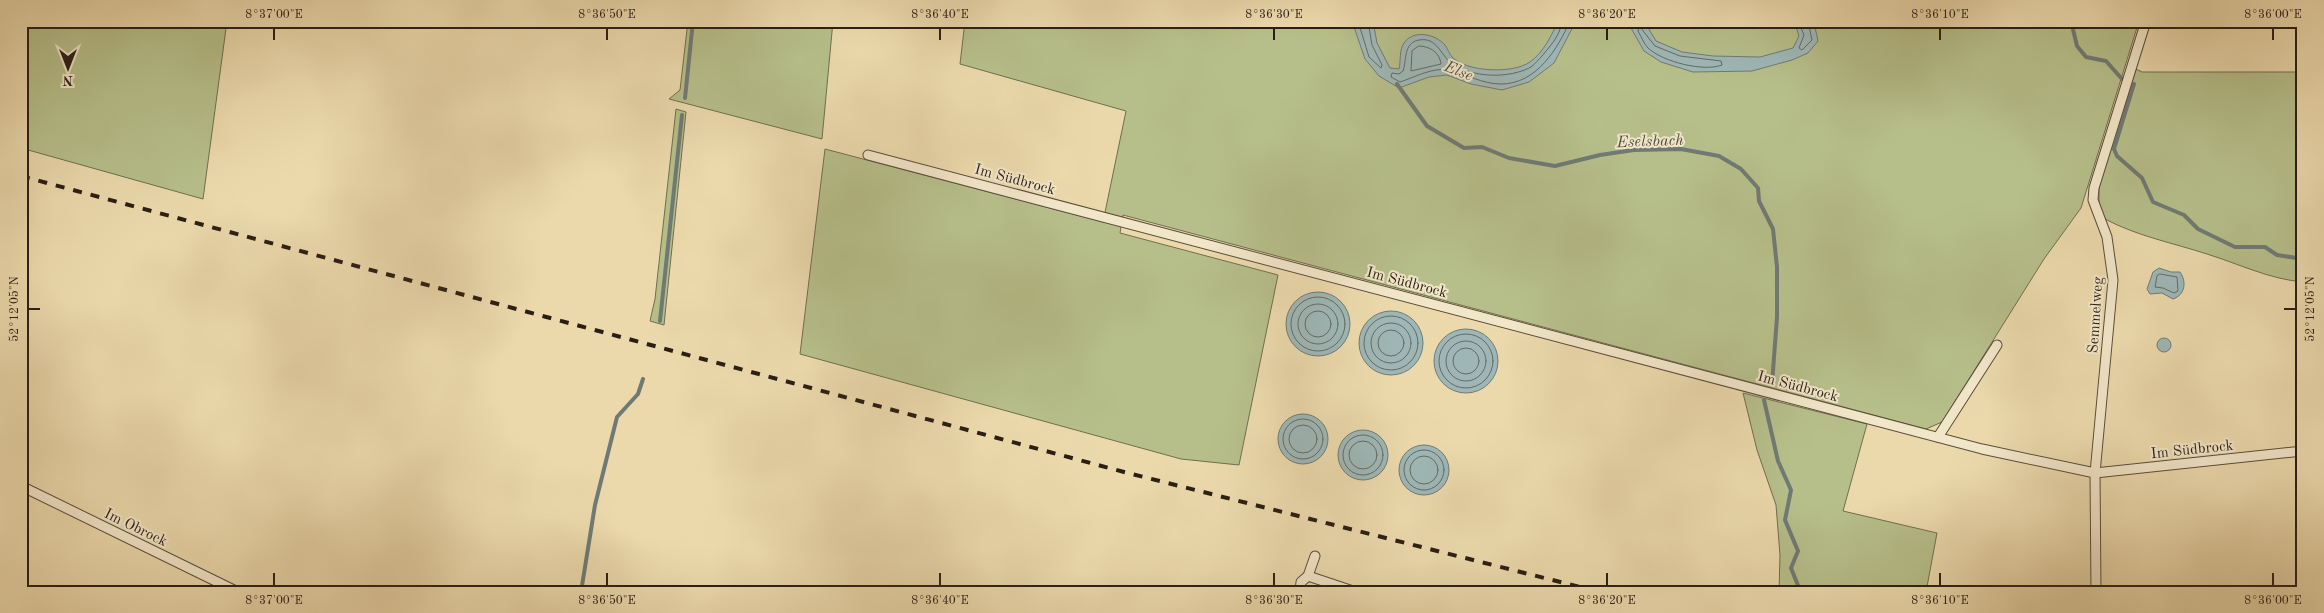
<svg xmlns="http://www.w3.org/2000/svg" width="2324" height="613" font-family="'Old Standard TT',serif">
<rect width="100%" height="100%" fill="#ebd9ac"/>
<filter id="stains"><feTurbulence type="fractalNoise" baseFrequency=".004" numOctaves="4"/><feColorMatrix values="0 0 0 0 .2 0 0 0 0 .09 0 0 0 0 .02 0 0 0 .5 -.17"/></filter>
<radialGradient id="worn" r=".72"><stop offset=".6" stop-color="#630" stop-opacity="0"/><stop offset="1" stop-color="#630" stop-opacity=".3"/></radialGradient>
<!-- green -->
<g fill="#b6bf8a" stroke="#706e4f">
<path d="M21,21H227L203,199L21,148Z"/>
<path d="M688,21H833L822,139L669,99L680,90Z"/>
<path d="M965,21H2139L2081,208L2044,259L1942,422L1926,429L1123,215L1120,233L1278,275L1239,465L1181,459L800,354L825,149L1103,222L1126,111L960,64Z"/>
<path d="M2136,69L2142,72H2303V282C2269,279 2239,264 2207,254C2173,243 2137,236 2105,219L2099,203V185Z"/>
<path d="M676,109L686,112L664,325L650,321L655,299Z"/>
<path d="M1743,393L1867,424L1843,511L1937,533L1926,592H1779L1780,555L1776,505L1757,450Z"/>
</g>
<!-- water -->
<g fill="#9eb7b6" stroke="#707a75">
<path d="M1352,21H1373L1377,43L1390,68L1399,69C1401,61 1399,50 1404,43C1414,29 1435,34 1445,45C1448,49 1449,54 1453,58C1468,72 1513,74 1530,62C1543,53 1552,35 1558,21H1576L1554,63L1529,82L1502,90L1471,84L1447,75L1429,77L1399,88L1379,76L1365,59Z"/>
<path d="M1627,21H1644L1656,41L1682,52L1713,56L1760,57L1793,48L1799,36L1796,27L1790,21H1812L1815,27L1818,41L1808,53L1792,60L1752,71L1693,72L1661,62L1644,51Z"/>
<path d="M2159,268L2171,272H2180C2187,282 2185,295 2173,299L2162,293L2150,294L2147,289L2153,272Z"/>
<circle cx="1318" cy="324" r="32"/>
<circle cx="1391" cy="343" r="32"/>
<circle cx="1466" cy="361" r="32"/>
<circle cx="2164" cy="345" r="7"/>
<circle cx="1303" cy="439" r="25"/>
<circle cx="1363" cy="455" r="25"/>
<circle cx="1424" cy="470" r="25"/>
</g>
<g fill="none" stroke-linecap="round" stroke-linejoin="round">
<!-- shore -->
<g stroke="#646a65" stroke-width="1">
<path d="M1358,21L1369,57L1381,68L1382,65L1372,45L1368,21"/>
<path d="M1562,21C1560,36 1551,45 1542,56C1539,59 1535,64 1531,67C1509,79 1472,78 1451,63C1440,54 1437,37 1419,40C1403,43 1407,60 1403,71L1399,74L1392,73L1391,77L1400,82C1415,77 1433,67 1449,70C1466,74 1482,84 1501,84C1537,84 1558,48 1570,21"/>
<path d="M1632,21L1639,28L1638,31C1641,36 1644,44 1648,48C1663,62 1704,72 1722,65L1721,61L1680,56L1655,46L1640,27V21"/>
<path d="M1798,21L1804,35L1799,48L1802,50L1812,40L1808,21"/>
<path d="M1419,46C1430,46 1440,53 1441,64L1411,71L1412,51Z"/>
<path d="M2160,274L2177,277L2178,291L2174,293L2163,288L2155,287L2157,276Z"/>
<circle cx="1318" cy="324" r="27"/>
<circle cx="1318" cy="324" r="20"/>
<circle cx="1318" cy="324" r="13"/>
<circle cx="1391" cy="343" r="27"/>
<circle cx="1391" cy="343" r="20"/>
<circle cx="1391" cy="343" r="13"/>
<circle cx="1466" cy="361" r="27"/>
<circle cx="1466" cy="361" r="20"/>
<circle cx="1466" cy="361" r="13"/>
<circle cx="1303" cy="439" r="20"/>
<circle cx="1303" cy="439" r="14"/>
<circle cx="1363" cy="455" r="20"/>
<circle cx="1363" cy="455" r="14"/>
<circle cx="1424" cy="470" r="20"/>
<circle cx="1424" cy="470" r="14"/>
</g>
<!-- stream -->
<g stroke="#707a75" stroke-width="4">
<path d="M2071,21L2077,46L2086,57L2106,61L2122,79"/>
<path d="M1397,84L1427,126L1464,148L1482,147L1509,158L1555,166L1600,155L1634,150L1681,149L1719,156L1741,169L1758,188L1759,201L1773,229L1777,267V317L1772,384"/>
<path d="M2134,84L2114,149L2117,156L2142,178L2153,202L2184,215L2198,229L2235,247H2265L2277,255L2303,259"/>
<path d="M685,98L693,21"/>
<path d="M660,321L682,115"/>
<path d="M1764,400L1778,461L1791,490L1785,520L1798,551L1791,568L1799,588L1797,592"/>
<path d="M581,592L595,505L617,417L638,394L643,379"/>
</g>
<!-- street casing -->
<g stroke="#5a4d3a" stroke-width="11">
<g id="street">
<path d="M868,155L1982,449L2095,473L2303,451"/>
<path d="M1938,437L1997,345"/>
<path d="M21,486L238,592"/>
<path d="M1308,576L1356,592"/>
<path d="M1300,592L1301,582L1308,576L1315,556"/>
<path d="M2096,592L2095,473L2113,280L2107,237L2093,200L2094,188L2146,21"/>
</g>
</g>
<!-- street -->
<use href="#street" stroke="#f2e6c9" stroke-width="9"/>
<!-- rail -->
<path stroke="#2a1e14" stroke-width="4" stroke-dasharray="9 9" stroke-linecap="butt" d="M21,176L1124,472L1600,592"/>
</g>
<!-- ticks -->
<path fill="none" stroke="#2a1e14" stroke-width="2" d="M274,28V40M607,28V40M940,28V40M1274,28V40M1607,28V40M1940,28V40M2273,28V40M28,309H40M2284,309H2296M274,573V586M607,573V586M940,573V586M1274,573V586M1607,573V586M1940,573V586M2273,573V586"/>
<g text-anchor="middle" stroke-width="4" stroke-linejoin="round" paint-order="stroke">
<!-- street labels -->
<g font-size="15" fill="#2a1e14" stroke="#f2e6c9">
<text transform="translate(1015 179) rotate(15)" y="5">Im Südbrock</text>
<text transform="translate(1407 282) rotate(15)" y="5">Im Südbrock</text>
<text transform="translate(2095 315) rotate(-86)" y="5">Semmelweg</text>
<text transform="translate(1798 386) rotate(15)" y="5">Im Südbrock</text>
<text transform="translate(2192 449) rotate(-6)" y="5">Im Südbrock</text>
<text transform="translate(136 527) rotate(26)" y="5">Im Obrock</text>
</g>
<!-- water labels -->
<g font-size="16" font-style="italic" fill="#4d4c45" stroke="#f2e6c9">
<text transform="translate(1459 70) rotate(22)" y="6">Else</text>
<text transform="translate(1650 140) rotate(-2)" y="6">Eselsbach</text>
</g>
</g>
<!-- margin -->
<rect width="2324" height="613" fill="none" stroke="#ebd9ac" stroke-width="55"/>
<!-- north arrow -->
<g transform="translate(68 68) rotate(180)" stroke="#f2e6c9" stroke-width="4" paint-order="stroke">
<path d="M0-4L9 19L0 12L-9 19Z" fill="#2a1e14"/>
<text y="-8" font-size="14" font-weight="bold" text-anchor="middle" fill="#2a1e14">N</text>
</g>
<rect x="28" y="28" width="2268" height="558" fill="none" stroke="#2a1e14" stroke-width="2"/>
<g font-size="12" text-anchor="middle" fill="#2a1e14">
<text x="274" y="18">8°37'00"E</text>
<text x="607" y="18">8°36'50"E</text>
<text x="940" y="18">8°36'40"E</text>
<text x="1274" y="18">8°36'30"E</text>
<text x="1607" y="18">8°36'20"E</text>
<text x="1940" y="18">8°36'10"E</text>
<text x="2273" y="18">8°36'00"E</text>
<text transform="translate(2310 309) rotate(-90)" y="4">52°12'05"N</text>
<text transform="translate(14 309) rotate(-90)" y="4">52°12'05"N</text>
<text x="274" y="604">8°37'00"E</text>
<text x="607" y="604">8°36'50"E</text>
<text x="940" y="604">8°36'40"E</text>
<text x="1274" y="604">8°36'30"E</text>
<text x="1607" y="604">8°36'20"E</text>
<text x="1940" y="604">8°36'10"E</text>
<text x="2273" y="604">8°36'00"E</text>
</g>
<rect width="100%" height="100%" filter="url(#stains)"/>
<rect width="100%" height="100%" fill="url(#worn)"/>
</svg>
